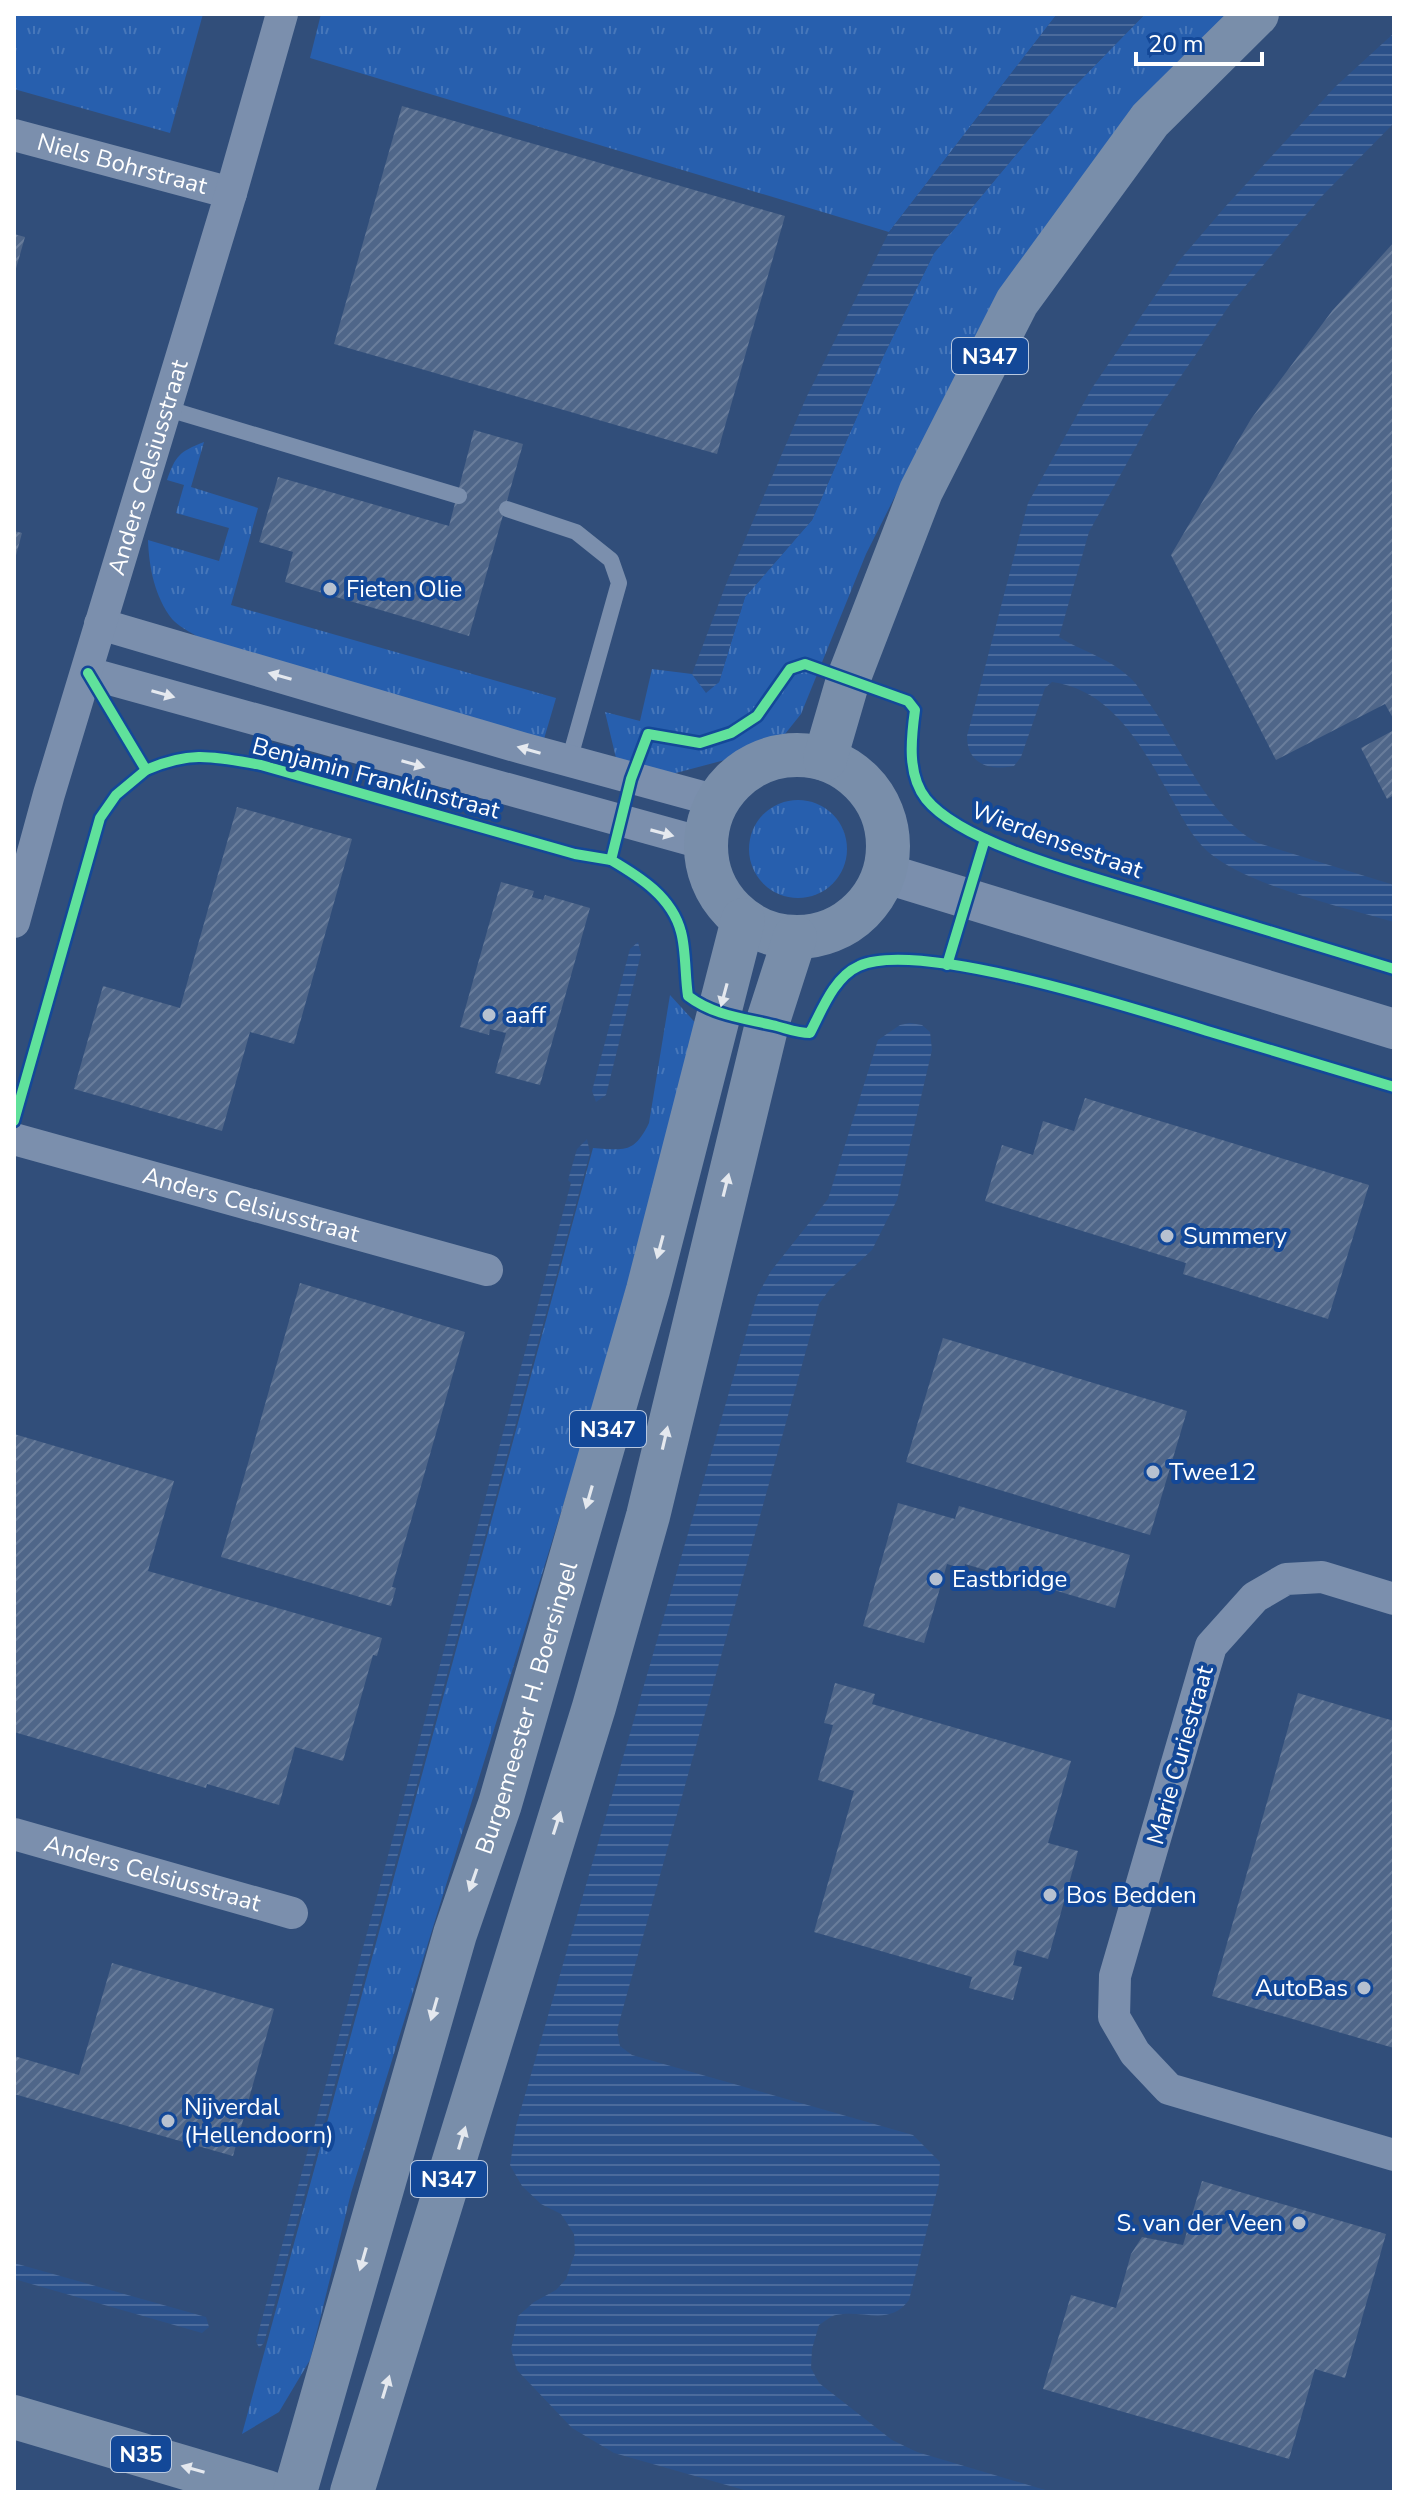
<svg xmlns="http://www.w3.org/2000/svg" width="1408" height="2506" font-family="'Nunito Sans',sans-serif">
<defs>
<pattern id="grass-tufts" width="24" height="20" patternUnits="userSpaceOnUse" patternTransform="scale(2)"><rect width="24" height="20" fill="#275fae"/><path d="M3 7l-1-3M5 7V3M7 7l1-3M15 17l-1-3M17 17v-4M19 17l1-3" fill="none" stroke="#4777ba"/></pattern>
<pattern id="water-rules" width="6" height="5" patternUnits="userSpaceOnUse" patternTransform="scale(2)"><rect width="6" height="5" fill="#2b518a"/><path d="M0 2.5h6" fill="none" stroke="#4b6b9c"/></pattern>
<pattern id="building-hatch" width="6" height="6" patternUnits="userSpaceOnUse" patternTransform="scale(2)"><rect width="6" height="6" fill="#4f6689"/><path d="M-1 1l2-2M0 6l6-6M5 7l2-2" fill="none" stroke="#697d9b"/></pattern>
</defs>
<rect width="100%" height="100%" fill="#314e7a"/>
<!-- grass -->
<g fill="url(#grass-tufts)">
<path d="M14,14H203L170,133L14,89Z"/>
<path d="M321,14H1057L889,232L310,58Z"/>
<path d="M1145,14H1236L948,391L866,554L801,714L785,734L773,742L740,756L672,774L616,758L605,712L640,721L652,669L692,674L706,692L719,682L745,597L812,520L883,357L934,253L1065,96Z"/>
<path d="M204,442L191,487L258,508L231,605L556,698L544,739L198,637C190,632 178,626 172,619C155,597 149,568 148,540L219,561L229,528L176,513L184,485L167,480C176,455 179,452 204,442Z"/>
<circle cx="798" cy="849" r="49"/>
<path d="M670,995L702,1030L661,1188L351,2193L310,2360L279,2412L242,2434L593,1148C624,1150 634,1154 649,1123Z"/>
</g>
<!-- water -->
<g fill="url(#water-rules)">
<path d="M1057,14H1145L1065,96L934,253L883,357L812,520L745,597L719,682L706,693L692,674L728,579L806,398L889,232Z"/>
<path d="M1394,33V123L1323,195L1231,303L1149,423L1089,532L1059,637C1081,651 1109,658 1128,676C1136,682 1141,692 1147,700C1181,746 1207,817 1258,843L1394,885V922C1343,907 1245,885 1207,851C1192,837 1183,819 1173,801C1145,752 1114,690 1052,682L1045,688L1021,757L1014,766C989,771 967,764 967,736L1028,503L1092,388L1178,262L1225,207L1335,87Z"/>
<path d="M638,942L641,954L606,1095L596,1102L592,1091L630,949Z"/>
<path d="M910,1023L922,1025L930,1032L932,1050L897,1200L872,1250L830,1289L819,1304L617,2030L620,2046L632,2055L913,2135L940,2162L939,2183L909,2300C889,2327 864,2309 836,2315C831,2316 824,2322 819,2325L812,2349L811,2368L819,2383L892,2440L917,2452L1052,2492H751L614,2453L572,2428L517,2370L511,2349L518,2316L534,2302L556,2290L566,2279L575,2253L574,2234L561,2214L541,2204L522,2186L510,2165L516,2126L757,1296L771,1271L828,1199L878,1040L900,1025Z"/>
<path d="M587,1139L590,1153L264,2343L259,2348L256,2341L571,1183L568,1180L577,1149Z"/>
<path d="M14,2263L206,2317L209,2327L202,2333L14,2279Z"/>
</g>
<!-- building -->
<g fill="url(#building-hatch)">
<path d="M402,106L785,216L717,454L334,344Z"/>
<path d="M14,234L25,237L15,272H14Z"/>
<path d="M1394,242V720L1385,704L1276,760L1171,555L1251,419L1332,311Z"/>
<path d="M474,430L523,444L469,636L285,582L293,552L259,542L278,477L449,526Z"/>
<path d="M14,531L22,533L15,559H14Z"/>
<path d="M1394,730V795L1387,799L1361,748Z"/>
<path d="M237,807L352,839L294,1044L250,1032L222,1131L74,1089L103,986L180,1008Z"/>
<path d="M501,882L534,891L532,897L543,900L545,895L590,908L540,1085L495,1073L506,1033L490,1029L489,1035L460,1027Z"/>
<path d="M1085,1098L1369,1185L1328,1319L1183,1274L1186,1263L985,1201L1002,1145L1033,1155L1043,1121L1074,1131Z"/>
<path d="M300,1283L465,1332L392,1587L396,1588L391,1606L221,1557Z"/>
<path d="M943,1338L1187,1411L1150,1535L906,1462Z"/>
<path d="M14,1434L174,1481L148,1571L382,1638L377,1656L373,1655L343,1761L295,1747L279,1805L207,1784L206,1788L14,1732Z"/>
<path d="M898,1503L955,1519L959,1506L1130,1555L1115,1608L965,1564L964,1569L947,1564L924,1643L863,1626Z"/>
<path d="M835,1683L875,1694L872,1704L1071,1761L1048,1843L1078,1851L1048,1959L1017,1950L1013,1965L1022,1967L1013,2000L969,1988L972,1977L814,1932L854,1791L818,1780L833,1725L824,1723Z"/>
<path d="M1298,1693L1394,1721V2048L1212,1996Z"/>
<path d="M112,1963L274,2009L233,2156L14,2094V2056L79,2075Z"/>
<path d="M1202,2181L1386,2234L1345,2378L1315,2369L1289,2459L1043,2389L1071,2295L1116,2308L1131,2254L1142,2237L1183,2245Z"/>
</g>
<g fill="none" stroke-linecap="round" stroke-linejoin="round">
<!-- service -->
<g stroke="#7b8fad" stroke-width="16">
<path d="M165,408L459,496"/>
<path d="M507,509L576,532L611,560L619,583L569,761"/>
</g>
<!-- minor -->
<g stroke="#7b8fad" stroke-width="32">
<path id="s1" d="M14,135L231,193"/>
<path d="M100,624L522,748L717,801"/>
<path d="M88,673L706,844"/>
<path id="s2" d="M14,922L49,794L231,193L282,14"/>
<path id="s3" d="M14,1139L487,1270"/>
<path d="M1394,1599L1322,1577L1286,1579L1255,1597L1211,1646L1115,1976L1114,2017L1135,2053L1169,2089L1394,2155"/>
<path id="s4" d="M14,1834L292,1913"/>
</g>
<!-- tertiary -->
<path stroke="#7b8fad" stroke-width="40" d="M884,873L1394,1029"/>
<!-- primary -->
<g stroke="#798eaa" stroke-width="44">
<circle cx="797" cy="846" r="91"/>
<path d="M825,759L848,680L921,491L1017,302L1150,120L1257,14"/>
<path d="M14,2417L267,2492"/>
<path id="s5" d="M295,2492L455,1934L500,1804L648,1290L743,920"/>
<path d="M352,2492L594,1707L648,1516L767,1024L795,937"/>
</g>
<!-- cycleway casing -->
<g stroke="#134898" stroke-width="15">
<g id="cycleway">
<path d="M88,673L146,770C191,750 215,757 261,765L575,854L611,860"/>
<path d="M947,965L985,839"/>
<path d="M1394,969C1314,945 1234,921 1154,896C1096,878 963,845 926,799C907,775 911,739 915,710L908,701L805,664L790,669L757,716L731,733L700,743L648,734L631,779L611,860C640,877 672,897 681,932C686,949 685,977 688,996C713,1015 742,1018 772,1025C786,1028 796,1033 810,1033C822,1010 834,977 859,966C919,938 1145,1012 1214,1033C1274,1051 1334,1069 1394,1087"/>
<path d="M14,1121L100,818L116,795L146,770"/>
</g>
</g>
<!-- cycleway -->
<use href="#cycleway" stroke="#60e19b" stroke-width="10"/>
</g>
<!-- one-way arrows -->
<defs><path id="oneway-solid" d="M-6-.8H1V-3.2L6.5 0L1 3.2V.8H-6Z" transform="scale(2)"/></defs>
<g fill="#e5e9ef">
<use href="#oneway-solid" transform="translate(280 676) rotate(-164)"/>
<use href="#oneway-solid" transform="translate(163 694) rotate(16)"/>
<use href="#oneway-solid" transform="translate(529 750) rotate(-164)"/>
<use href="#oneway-solid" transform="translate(413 764) rotate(16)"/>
<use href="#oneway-solid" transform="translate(662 833) rotate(15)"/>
</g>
<g fill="#e4e8ee">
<use href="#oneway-solid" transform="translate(724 995) rotate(105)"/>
<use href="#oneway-solid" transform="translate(726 1185) rotate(-76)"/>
<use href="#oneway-solid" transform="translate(660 1247) rotate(105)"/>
<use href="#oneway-solid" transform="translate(665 1438) rotate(-77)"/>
<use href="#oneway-solid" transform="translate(589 1497) rotate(106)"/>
<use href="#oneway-solid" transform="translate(557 1823) rotate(-72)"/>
<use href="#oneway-solid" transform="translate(473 1880) rotate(109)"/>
<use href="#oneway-solid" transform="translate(434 2009) rotate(106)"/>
<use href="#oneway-solid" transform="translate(462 2138) rotate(-73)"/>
<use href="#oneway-solid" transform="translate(363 2259) rotate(106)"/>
<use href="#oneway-solid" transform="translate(386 2387) rotate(-73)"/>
<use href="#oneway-solid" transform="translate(193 2469) rotate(-164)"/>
</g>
<!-- markers -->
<g fill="#b7c1d0" stroke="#134898" stroke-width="3">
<circle cx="330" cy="589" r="8"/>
<circle cx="489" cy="1015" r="8"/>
<circle cx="1167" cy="1236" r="8"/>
<circle cx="1153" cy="1472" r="8"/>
<circle cx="936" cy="1579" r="8"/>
<circle cx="1050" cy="1895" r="8"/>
<circle cx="1364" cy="1988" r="8"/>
<circle cx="168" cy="2121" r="8"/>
<circle cx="1299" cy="2223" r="8"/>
</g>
<g text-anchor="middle" stroke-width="8" stroke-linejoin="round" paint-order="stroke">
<!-- shield labels -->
<g fill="#134898" stroke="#b8c8e0" stroke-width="2">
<rect x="952" y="338" width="76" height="36" rx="6"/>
<rect x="570" y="1411" width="76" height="36" rx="6"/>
<rect x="411" y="2161" width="76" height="36" rx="6"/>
<rect x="111" y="2436" width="60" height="36" rx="6"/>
</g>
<g font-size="22" font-weight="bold" fill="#fff">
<text x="990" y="364">N347</text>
<text x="608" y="1437">N347</text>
<text x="449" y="2187">N347</text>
<text x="141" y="2462">N35</text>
</g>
<!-- street labels -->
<g font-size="24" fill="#fff" stroke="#134898">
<text dy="8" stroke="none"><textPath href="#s1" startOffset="112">Niels Bohrstraat</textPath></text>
<text dy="8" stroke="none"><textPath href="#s2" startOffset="474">Anders Celsiusstraat</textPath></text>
<text transform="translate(376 778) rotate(15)" y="8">Benjamin Franklinstraat</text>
<text transform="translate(1057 840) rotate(20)" y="8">Wierdensestraat</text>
<text dy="8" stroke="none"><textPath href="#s3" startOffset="246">Anders Celsiusstraat</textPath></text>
<text dy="8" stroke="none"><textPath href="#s5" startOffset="818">Burgemeester H. Boersingel</textPath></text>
<text transform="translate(1180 1755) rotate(-74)" y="8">Marie Curiestraat</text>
<text dy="8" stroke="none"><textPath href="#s4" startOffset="144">Anders Celsiusstraat</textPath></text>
</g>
<!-- poi labels -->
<g font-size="24" fill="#fff" stroke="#134898" text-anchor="start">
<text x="346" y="597">Fieten Olie</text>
<text x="505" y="1023">aaff</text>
<text x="1183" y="1244">Summery</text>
<text x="1169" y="1480">Twee12</text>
<text x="952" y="1587">Eastbridge</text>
<text x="1066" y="1903">Bos Bedden</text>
<text x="1348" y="1996" text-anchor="end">AutoBas</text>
<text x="184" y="2115">Nijverdal<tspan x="184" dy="28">(Hellendoorn)</tspan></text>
<text x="1283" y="2231" text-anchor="end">S. van der Veen</text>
</g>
</g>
<!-- border -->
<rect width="1408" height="2506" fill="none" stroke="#ffffff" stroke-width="32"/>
<!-- scale -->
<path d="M1136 52v12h126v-12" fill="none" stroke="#ffffff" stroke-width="4"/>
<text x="1148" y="52" font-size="24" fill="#ffffff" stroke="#134898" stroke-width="6" paint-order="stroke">20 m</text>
</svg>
